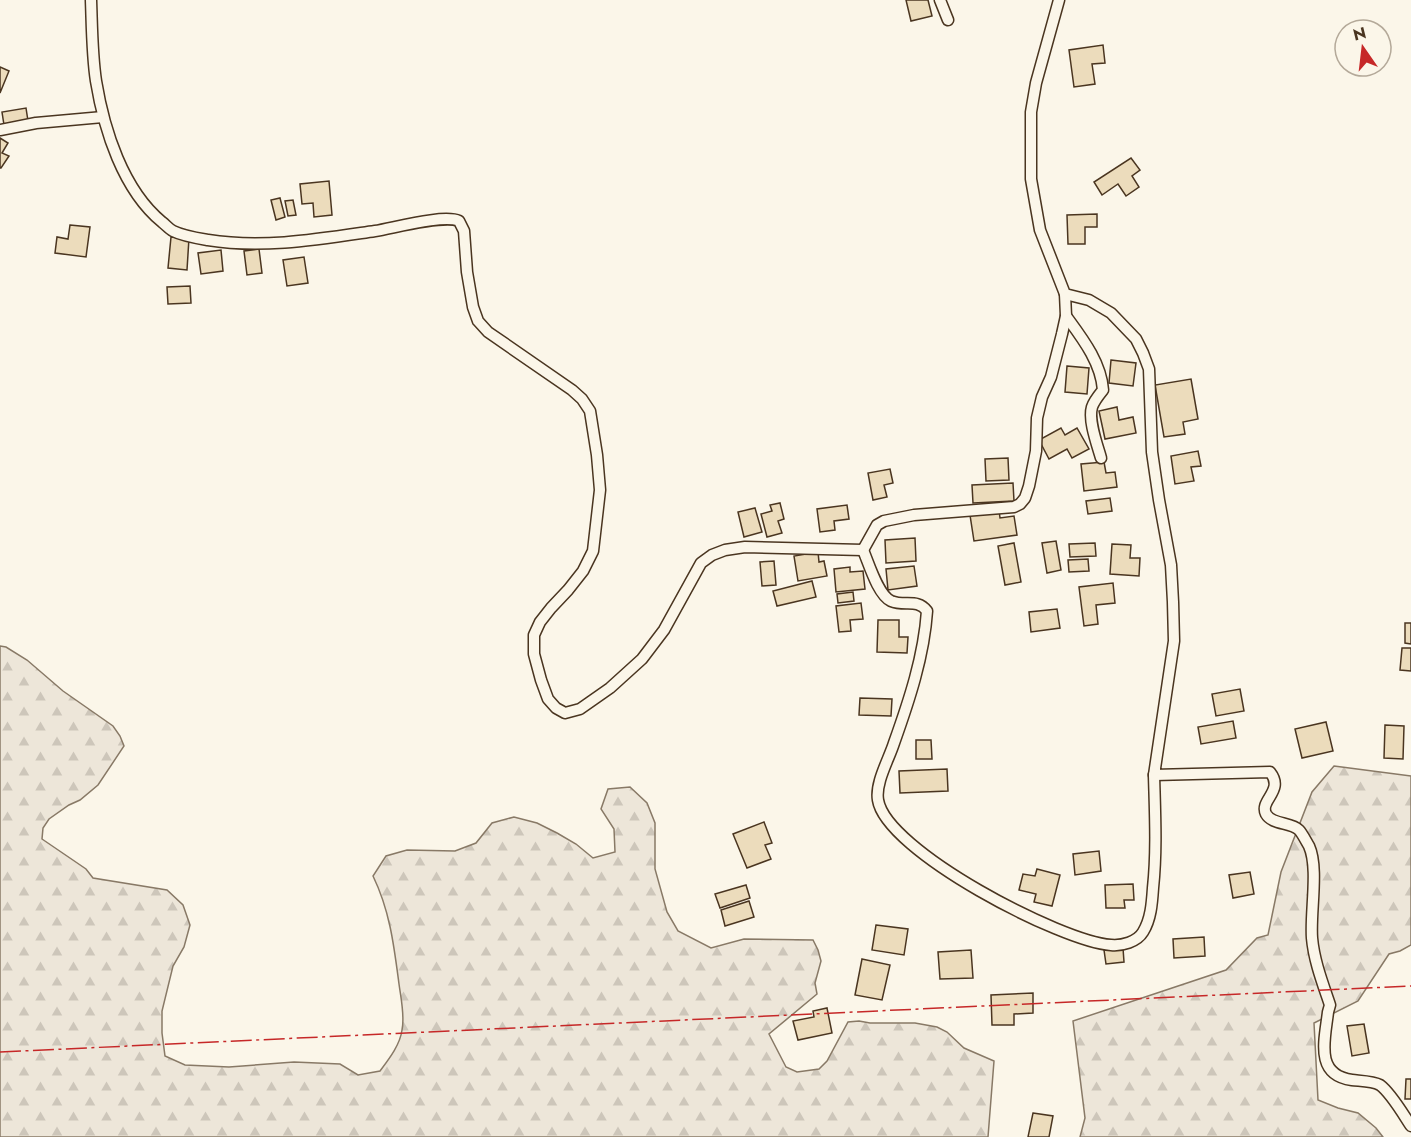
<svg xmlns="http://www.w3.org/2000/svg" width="1411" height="1137" font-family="Jost,sans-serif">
<defs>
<pattern id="forest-firs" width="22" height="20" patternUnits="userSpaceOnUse" patternTransform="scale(1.5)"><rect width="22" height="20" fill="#ede6d9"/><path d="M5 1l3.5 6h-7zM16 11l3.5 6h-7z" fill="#cdc6ba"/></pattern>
</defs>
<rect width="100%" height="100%" fill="#fbf6e9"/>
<!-- forest -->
<g fill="url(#forest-firs)" stroke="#887966" stroke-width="1.5">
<path d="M0,646L6,647L27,660L63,691L113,726L120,736L124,746L98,785L80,800L69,805L49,819L43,828L42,839L86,869L93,878L167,890L183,905L190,925L184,947L173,966L162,1011V1033L165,1056L185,1065L229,1067L294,1062L340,1064L358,1075L380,1071C389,1059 400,1045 402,1030C405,1016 401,999 399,984C394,946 390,911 373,876L386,856L407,850L455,851L476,843L492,823L514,817L537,823L557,833L576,844L593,858L615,852L614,829L601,809L608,789L630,787L647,803L655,823V869L667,912L678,931L711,948L744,939L813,940L818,950L821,961L815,983L817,994L769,1034L786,1067L797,1072L819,1069L827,1061L848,1022L859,1021L870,1023H915L937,1027L947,1032L964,1048L994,1061L988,1137H0Z"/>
<path d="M1334,766L1411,776V945L1400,951L1389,954L1358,1001L1314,1023L1318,1100L1338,1108L1358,1113L1376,1128L1383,1137H1080L1085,1118L1073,1021L1226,970L1257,938L1268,935L1281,872L1312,792Z"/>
</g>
<!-- building -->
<g fill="#ecdcbc" stroke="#4a3520" stroke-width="1.5">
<path d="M906,0H928L932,16L911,21Z"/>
<path d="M1103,45L1105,63L1092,64L1095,84L1074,87L1069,50Z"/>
<path d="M0,67L9,71L0,93Z"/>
<path d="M26,108L28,121L4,125L2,112Z"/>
<path d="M0,138L8,143L2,153L9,156L1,168H0Z"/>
<path d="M1131,158L1140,170L1132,176L1139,187L1126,196L1118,184L1102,195L1094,182Z"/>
<path d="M329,181L332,215L314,217L313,203L302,204L300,184Z"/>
<path d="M280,198L285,217L276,220L271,200Z"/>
<path d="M293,200L296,215L288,216L285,201Z"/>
<path d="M1097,214V227H1085V244H1068L1067,215Z"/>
<path d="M70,225L90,227L86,257L55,253L57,237L68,239Z"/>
<path d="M171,237L189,238L187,270L168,268Z"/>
<path d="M259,249L262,273L247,275L244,251Z"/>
<path d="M221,250L223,271L201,274L198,253Z"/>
<path d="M304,257L308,283L287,286L283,260Z"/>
<path d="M190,286L191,303L168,304L167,287Z"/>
<path d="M1111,360L1136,363L1133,386L1109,383Z"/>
<path d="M1067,366L1089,368L1087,394L1065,392Z"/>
<path d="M1191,379L1198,419L1183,422L1185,434L1164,437L1155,385Z"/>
<path d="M1117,407L1119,420L1133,417L1136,433L1105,439L1099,411Z"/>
<path d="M1061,428L1065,435L1077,428L1089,449L1072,458L1067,449L1049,459L1039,440Z"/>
<path d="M1198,451L1201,466L1191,467L1194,481L1175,484L1171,456Z"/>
<path d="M1008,458L1009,480L986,481L985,459Z"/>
<path d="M1104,462L1106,473L1115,472L1117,487L1084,491L1081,464Z"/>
<path d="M890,469L893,483L884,485L887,497L873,500L868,473Z"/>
<path d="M1013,483L1014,501L973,503L972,485Z"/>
<path d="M1110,498L1112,511L1088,514L1086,501Z"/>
<path d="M780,503L784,519L778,521L782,533L767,537L761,514L772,511L770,505Z"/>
<path d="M847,505L849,519L834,521L835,530L820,532L817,509Z"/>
<path d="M755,508L762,532L744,537L738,512Z"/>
<path d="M999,510L1000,518L1014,516L1017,535L974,541L970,515Z"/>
<path d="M915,538L916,561L886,563L885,540Z"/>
<path d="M1056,541L1061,570L1047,573L1042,543Z"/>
<path d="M1014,543L1021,582L1005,585L998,546Z"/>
<path d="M1095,543L1096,556L1070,557L1069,544Z"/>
<path d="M1112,544L1131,545L1130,558H1140L1139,576L1110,574Z"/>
<path d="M818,552L819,562L824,561L827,576L798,581L794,556Z"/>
<path d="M1088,559L1089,571L1069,572L1068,560Z"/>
<path d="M774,561L776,585L762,586L760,562Z"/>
<path d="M914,566L917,586L888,590L886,569Z"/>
<path d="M850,567V572L863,571L865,589L836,592L834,569Z"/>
<path d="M812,581L816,597L777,606L773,591Z"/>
<path d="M1113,583L1115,603L1096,605L1098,624L1084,626L1079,587Z"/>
<path d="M853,592L854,601L838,603L837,594Z"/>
<path d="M861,603L863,619L850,620L851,631L839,632L836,606Z"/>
<path d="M1057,609L1060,628L1031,632L1029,612Z"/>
<path d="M878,620H899V637H908L907,653L877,652Z"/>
<path d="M1405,623H1411V644L1405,643Z"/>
<path d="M1402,648H1411V671L1400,670Z"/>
<path d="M1240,689L1244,711L1216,716L1212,694Z"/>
<path d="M860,698L892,699L891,716L859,715Z"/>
<path d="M1233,721L1236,738L1201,744L1198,727Z"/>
<path d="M1326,722L1333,751L1302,758L1295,729Z"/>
<path d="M1385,725L1404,726L1403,759L1384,758Z"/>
<path d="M916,740H931L932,759H916Z"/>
<path d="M947,769L948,791L900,793L899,771Z"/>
<path d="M764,822L772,843L765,845L771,859L747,868L733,834Z"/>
<path d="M1099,851L1101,871L1075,875L1073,854Z"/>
<path d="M1037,869L1060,875L1052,906L1034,902L1036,894L1019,890L1023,874L1035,876Z"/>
<path d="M1250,872L1254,894L1233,898L1229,875Z"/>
<path d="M1133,884L1134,900H1124L1125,908H1106L1105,885Z"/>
<path d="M746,885L750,898L720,908L715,894Z"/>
<path d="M749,901L754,917L725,926L721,910Z"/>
<path d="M876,925L908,929L904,955L872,950Z"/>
<path d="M1204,937L1205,956L1174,958L1173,939Z"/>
<path d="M1123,948L1124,962L1106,964L1104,950Z"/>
<path d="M971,950L973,978L940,979L938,952Z"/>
<path d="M862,959L890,965L882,1000L855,995Z"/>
<path d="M1033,993V1013L1014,1014V1025H992L991,995Z"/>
<path d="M827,1008L832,1033L798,1040L793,1021L814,1017L813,1011Z"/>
<path d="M1364,1024L1369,1053L1352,1056L1347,1026Z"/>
<path d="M1406,1079H1411V1099H1405Z"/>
<path d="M1033,1113L1053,1116L1049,1137H1028Z"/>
</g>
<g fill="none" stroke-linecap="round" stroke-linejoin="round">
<!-- minor casing -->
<g stroke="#4a3520" stroke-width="13">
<g id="minor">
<path d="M91,0C92,27 92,55 96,81C104,130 123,190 162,222C166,225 169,229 173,231C183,236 196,238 208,240C263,249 320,239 375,231C394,228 444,214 459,221L464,231L467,272L473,307L478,321L488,332L572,390L582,399L590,411L597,455L600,490L593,551L583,571L568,590L551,608L540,622L534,635V654L541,680L548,699L556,708L565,713L580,709L610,688L642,659L664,630L701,563L712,555L725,550L745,547L863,550L877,525L884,521L914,515L1014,507L1020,504L1025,498L1029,486L1036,451L1037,418L1042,397L1051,377L1062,334L1066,316L1065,294"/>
<path d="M940,0L948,20"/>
<path d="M1059,0L1036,83L1031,112V179L1040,230L1065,294L1089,300L1111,313L1136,339L1143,353L1149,369L1152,452L1159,500L1171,565L1173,602L1174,641L1154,775L1270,772C1285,791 1259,800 1266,814C1272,825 1291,822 1299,830C1302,833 1306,841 1309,846C1319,868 1310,912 1312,938C1314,961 1323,984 1330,1005L1328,1012C1325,1039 1314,1075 1352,1080C1360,1081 1373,1081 1380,1085C1391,1093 1403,1114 1411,1126"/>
<path d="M0,130L36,123L103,117"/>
<path d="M1066,316C1082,338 1101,362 1103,390C1099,395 1094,401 1092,407C1088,420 1097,444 1101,458"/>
<path d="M863,550C869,564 878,595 891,601C905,607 917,598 927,611C924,656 909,701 894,743C889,759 875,783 878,800C886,851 1062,942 1111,945C1122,946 1137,942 1143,932C1151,919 1152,903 1153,888C1157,850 1155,813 1154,775"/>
</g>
</g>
<!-- minor -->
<use href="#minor" stroke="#fbf6e9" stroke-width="10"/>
<!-- power -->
<path stroke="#c62828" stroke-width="1.5" stroke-dasharray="21 4.5 3 4.5" stroke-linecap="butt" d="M0,1052L1411,986"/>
</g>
<!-- north arrow -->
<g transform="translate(1363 48) rotate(346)"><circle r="28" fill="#fbf6e9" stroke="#b4a999" stroke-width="1.5"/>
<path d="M0-4.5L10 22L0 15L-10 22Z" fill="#c62828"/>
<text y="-9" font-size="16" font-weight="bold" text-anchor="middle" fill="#4a3520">N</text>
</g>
</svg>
